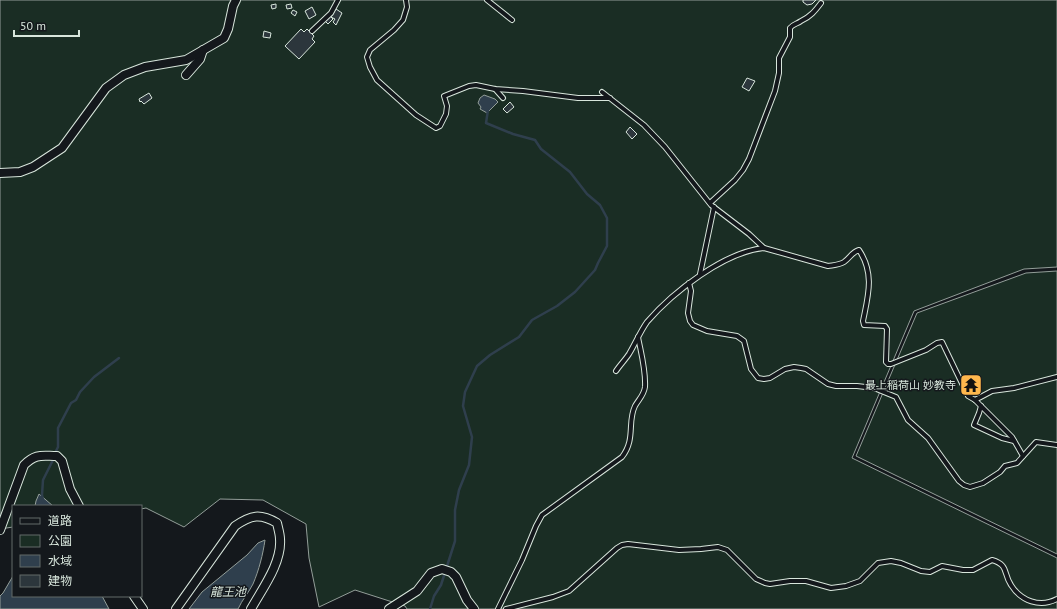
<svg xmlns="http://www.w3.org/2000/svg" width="1057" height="609" font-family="'PT Sans','Noto Sans JP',sans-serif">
<rect width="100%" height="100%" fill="#14181c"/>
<!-- green -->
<g fill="#1a2d24" stroke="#939e99">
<path d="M0,0H1057V267L1024,269L914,311L852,458L1057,558V609H407L405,606L355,590L319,607L309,558L306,524L263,500L220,499L184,527L146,508L141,509V506H13V527L0,529Z"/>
<path d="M1057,271V554L856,456L917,313L1026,273Z"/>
</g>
<!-- water -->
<g fill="#2f3f4d" stroke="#939e99">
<path d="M484,95L495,99L498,102L487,113L480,109L481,107L478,103L480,98Z"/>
<path d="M39,494L53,506H35L36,501Z"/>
<path d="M265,540C263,554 259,570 253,584C249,592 242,600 238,609H189L202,592L247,555L258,543Z"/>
<path d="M13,576V596H102L109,609H0V596L3,593Z"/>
</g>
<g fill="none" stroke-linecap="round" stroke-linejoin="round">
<!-- stream -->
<g stroke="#2f3f4d" stroke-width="2.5">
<path d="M55,453L58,447V428L71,403L76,400L80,392L94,377L119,358"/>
<path d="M44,506L42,495L43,480L54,458"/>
<path d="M430,609L434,596L441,585L455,541V510L459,490L469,465L472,437L463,406L465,392L477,366L490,355L519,337L532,320L557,306L575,292L595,270L598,263L607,246V218L600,205L587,194L570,172L541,149L535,140L513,134L486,123L488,110"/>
</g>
</g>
<!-- building -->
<g fill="#2c363c" stroke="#d8e6dc">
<path d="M803,0H816L812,4L807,5L803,2Z"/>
<path d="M276,4V8L272,9L271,5Z"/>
<path d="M291,4L292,8L287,9L286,5Z"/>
<path d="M312,7L316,15L309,19L305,11Z"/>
<path d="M336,9L342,13L336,25L333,22L335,19L331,17Z"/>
<path d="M293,10L297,12L295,16L291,13Z"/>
<path d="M330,16L333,19L328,24L325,21Z"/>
<path d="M301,29L304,32L307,29L314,36L312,39L315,42L299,59L285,46Z"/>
<path d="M264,31L271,33L270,38L263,37Z"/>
<path d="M747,78L755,81L749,91L742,87Z"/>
<path d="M149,93L152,98L144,104L141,101L140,102L139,99Z"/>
<path d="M510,102L514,107L507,113L503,109Z"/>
<path d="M630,127L637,134L632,139L626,132Z"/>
</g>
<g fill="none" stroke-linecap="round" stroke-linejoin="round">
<!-- lane casing -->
<g stroke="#d8e6dc" stroke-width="6">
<g id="lane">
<path d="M406,0L407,7L403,20L394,30L370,50L367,57L370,67L377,80L416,115L436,128L440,126L446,114L447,106L444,96L469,86L476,85L495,89L523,91L578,98H610"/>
<path d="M487,0L512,20"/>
<path d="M312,31L331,13L338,0"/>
<path d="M495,89L503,98"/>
<path d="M602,92L644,125L665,147L711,205L749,234L764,248"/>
<path d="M710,203L735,180L743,170L749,159L775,91L779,73V58L790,37V28C793,24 797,24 801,21C810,17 815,11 821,3"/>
<path d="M700,274L714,207"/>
<path d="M689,283L691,291L688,313L690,321L693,325L707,331L737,336L744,341L751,369L758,378L764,379L770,378L785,369L794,367L801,368L806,369L828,384L836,386H857L874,388L896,397L908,420L928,438L959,481L964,485L970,487L983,483L1000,472L1005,466L1017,463L1036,442L1057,445"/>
<path d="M616,371C620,365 625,360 629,354C635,344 640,332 647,322C673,292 724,252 764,248L828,266C834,265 839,265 844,262C850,258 852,252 859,250C875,274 868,296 863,321L864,325L885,326L887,329L886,362L888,364H891L926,350L937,343L942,342L968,396L975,400L1012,437L1023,456"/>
<path d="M975,400L992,391L1014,388L1057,377"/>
<path d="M981,406L979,413L974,425L1002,438L1014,441"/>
<path d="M498,609L522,560L536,526L542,515L622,457C636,439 627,422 635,406C639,399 644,395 645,387C646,370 641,353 638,337"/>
<path d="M506,609L553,597L569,591L617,548L622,545L628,544L679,550L701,549L718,547L727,550L756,579L765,583L770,584L790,581H806L831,588L846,586L860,581L878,563L891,561L901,563L921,571L930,572L942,566L963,570H973L992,560C1009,565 1003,573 1011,585C1021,601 1040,608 1057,599"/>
</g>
</g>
<!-- street casing -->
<g stroke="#d8e6dc" stroke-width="10">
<g id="street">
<path d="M186,75L200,59L203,50"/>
<path d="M0,173L20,172L33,167L62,148L106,88L124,75L145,67L186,60L224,38L228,29L233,6L236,0"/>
<path d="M0,530L24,465C36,453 42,456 57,456L62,461L70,489L79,506"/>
<path d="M134,596L143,609"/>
<path d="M176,609L235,526C251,515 260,513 277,523C278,528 280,534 280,539C282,563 262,589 251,609"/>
<path d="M389,609L417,591L431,573L442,569L451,572L456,577L467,600L474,609"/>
</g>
</g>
<!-- lane -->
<use href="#lane" stroke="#14181c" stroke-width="4"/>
<!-- street -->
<use href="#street" stroke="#14181c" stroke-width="8"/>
</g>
<!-- icons -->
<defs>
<g id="temple-square" transform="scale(1.15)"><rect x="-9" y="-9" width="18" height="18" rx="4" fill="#ffb74d" stroke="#14181c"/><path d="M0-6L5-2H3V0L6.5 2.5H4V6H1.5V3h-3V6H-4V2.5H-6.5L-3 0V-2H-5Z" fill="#111"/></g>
</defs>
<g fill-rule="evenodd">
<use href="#temple-square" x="971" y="385"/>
</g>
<g text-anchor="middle" stroke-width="3" stroke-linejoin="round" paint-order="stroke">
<!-- poi labels -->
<g font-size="11" fill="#d8e6dc" stroke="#14181c" text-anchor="end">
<text x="956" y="389">最上稲荷山 妙教寺</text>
</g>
<!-- water labels -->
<g font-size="12" font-style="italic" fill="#d8e6dc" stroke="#14181c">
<text x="228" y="596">龍王池</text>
</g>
</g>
<!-- legend -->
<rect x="12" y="505" width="130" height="92" fill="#14181c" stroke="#626a69"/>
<rect x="20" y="518" width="20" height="6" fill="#14181c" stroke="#626a69"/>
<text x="48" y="525" font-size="12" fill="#d8e6dc">道路</text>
<rect x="20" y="535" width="20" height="12" fill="#1a2d24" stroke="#626a69"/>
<text x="48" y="545" font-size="12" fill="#d8e6dc">公園</text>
<rect x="20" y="555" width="20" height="12" fill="#2f3f4d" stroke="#626a69"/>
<text x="48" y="565" font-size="12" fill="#d8e6dc">水域</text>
<rect x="20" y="575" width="20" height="12" fill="#2c363c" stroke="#626a69"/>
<text x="48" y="585" font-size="12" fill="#d8e6dc">建物</text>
<!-- scale -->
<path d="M14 30v6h65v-6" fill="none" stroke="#d8e6dc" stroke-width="2"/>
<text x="20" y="30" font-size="12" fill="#d8e6dc" stroke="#14181c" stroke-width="3" paint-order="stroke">50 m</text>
</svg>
